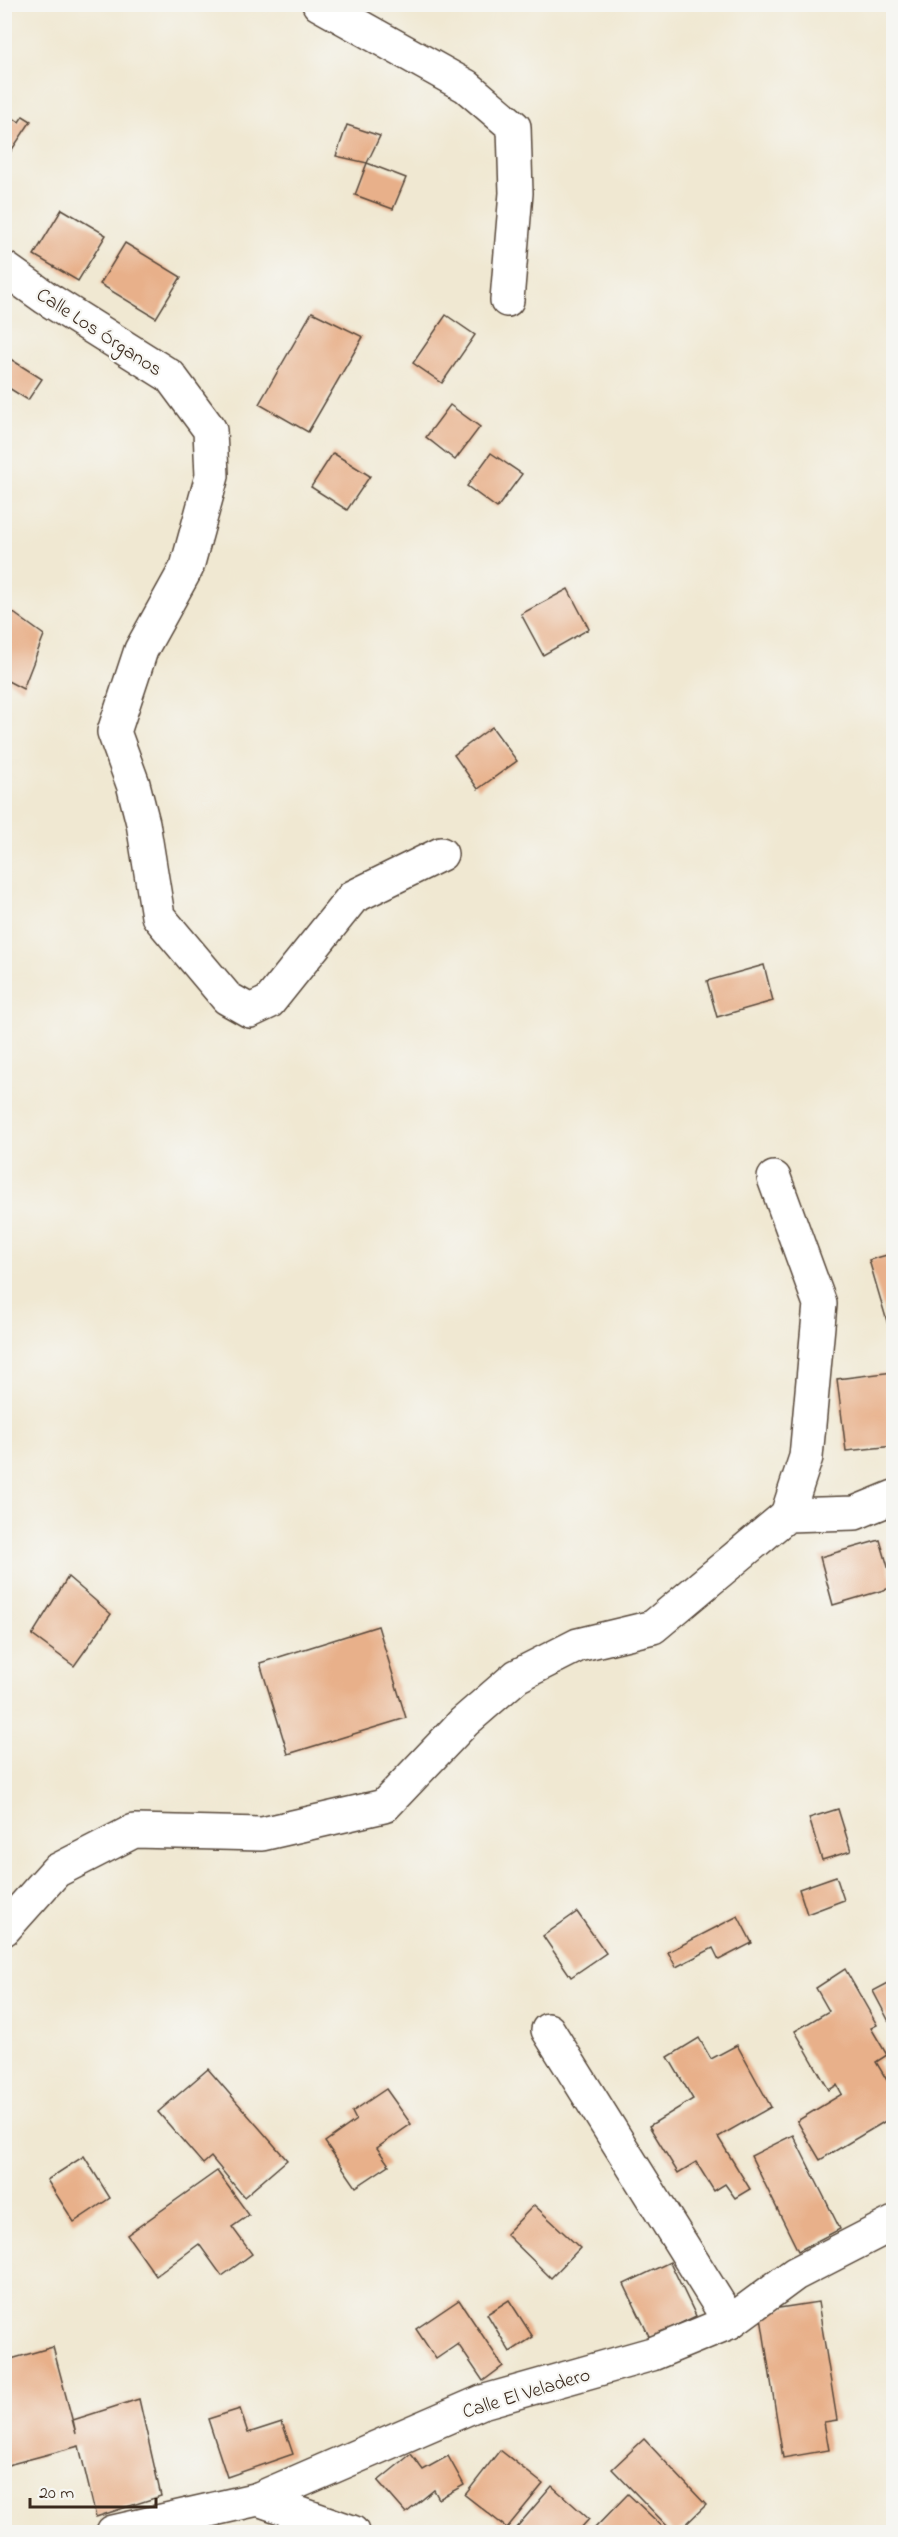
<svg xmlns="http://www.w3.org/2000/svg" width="898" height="2537" font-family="'Indie Flower',sans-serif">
<rect width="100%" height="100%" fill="#f6f6f2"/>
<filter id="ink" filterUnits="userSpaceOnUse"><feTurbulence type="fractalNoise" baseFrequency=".0167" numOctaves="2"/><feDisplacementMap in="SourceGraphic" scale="12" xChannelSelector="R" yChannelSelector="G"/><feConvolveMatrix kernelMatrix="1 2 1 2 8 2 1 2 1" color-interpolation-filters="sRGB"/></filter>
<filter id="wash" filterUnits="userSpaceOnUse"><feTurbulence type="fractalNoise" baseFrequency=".008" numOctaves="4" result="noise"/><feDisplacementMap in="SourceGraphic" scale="24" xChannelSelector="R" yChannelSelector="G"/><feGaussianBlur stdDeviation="1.35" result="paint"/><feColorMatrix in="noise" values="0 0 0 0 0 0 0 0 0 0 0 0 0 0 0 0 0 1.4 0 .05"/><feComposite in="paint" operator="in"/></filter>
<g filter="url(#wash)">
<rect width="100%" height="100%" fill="#f0e8d2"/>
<g id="blocks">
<!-- building -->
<g fill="#e8b08a">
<path d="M5,113L19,122L23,116L31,121L5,160Z"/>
<path d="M347,125L380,136L367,163L336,156Z"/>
<path d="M367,163L406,178L393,209L355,195Z"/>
<path d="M62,209L106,235L78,281L34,255Z"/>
<path d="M125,243L181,277L156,318L100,284Z"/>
<path d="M312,312L363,337L308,432L259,404Z"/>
<path d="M446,315L475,335L442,383L413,363Z"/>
<path d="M4,355L42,379L28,400L4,385Z"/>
<path d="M450,405L480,427L455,460L426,437Z"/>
<path d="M333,453L370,476L347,510L311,487Z"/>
<path d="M491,453L522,474L497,508L467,486Z"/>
<path d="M568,589L589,629L543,655L521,614Z"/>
<path d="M4,606L44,635L23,689L4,679Z"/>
<path d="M492,727L517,761L478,789L454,755Z"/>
<path d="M764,965L773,1001L717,1017L707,981Z"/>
<path d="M894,1253V1324L888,1325L869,1260Z"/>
<path d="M893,1372L894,1446L846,1451L837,1379Z"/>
<path d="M880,1540L894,1587L833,1605L820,1557Z"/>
<path d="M68,1577L111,1614L74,1666L32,1635Z"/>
<path d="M378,1626L406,1718L288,1754L260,1663Z"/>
<path d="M838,1809L851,1851L822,1860L809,1818Z"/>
<path d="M836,1876L844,1900L807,1914L799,1889Z"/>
<path d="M577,1912L606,1953L571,1977L543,1936Z"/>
<path d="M738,1916L752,1943L719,1960L713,1948L676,1967L668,1952Z"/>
<path d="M845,1969L877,2025L871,2028L887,2055L876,2062L894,2092V2116L820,2160L797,2121L842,2094L837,2085L829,2090L795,2031L829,2011L816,1988Z"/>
<path d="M894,1980V2031L873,1991Z"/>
<path d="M699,2038L711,2059L737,2045L771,2107L718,2137L750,2189L735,2198L725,2184L714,2191L696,2162L678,2173L649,2126L693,2099L668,2057Z"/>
<path d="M208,2069L287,2160L244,2197L211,2157L203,2164L158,2112Z"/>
<path d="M386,2089L411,2124L377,2148L389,2165L356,2187L325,2142L356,2120L352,2112Z"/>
<path d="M793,2135L840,2229L798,2251L751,2156Z"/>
<path d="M84,2156L110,2198L74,2222L47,2180Z"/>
<path d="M217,2171L249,2215L232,2227L252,2254L222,2276L199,2244L156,2276L127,2235Z"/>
<path d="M534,2205L580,2248L551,2278L506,2234Z"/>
<path d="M670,2262L696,2316L650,2338L624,2284Z"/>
<path d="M459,2300L503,2366L483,2381L458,2344L436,2359L416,2329Z"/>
<path d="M509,2300L533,2337L510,2352L487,2314Z"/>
<path d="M818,2302L837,2420L824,2422L829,2450L783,2458L760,2311Z"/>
<path d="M53,2347L76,2434L73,2420L139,2399L161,2496L96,2517L79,2446L4,2466V2361Z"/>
<path d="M240,2409L248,2433L282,2422L293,2454L227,2477L208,2419Z"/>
<path d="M644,2439L706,2505L678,2532H673L612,2469Z"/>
<path d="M500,2450L543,2484L507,2528L465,2495Z"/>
<path d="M411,2454L423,2470L448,2456L464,2485L439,2499L434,2490L406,2513L378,2481Z"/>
<path d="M552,2486L589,2519L581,2528L586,2532H521L516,2528Z"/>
<path d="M628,2494L668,2532H601L595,2528Z"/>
</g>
</g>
</g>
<g filter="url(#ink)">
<use href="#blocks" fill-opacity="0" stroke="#564639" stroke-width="1.5"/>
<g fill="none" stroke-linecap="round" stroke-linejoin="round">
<!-- street casing -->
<g stroke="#564639" stroke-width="36">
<g id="street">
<path d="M319,4L466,86L514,127L516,193L507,300"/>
<path d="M4,268L46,298L170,376L210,430L212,476L187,567L141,650L114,732L133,784L143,823L158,916L227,998L250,1011L269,1002L353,897L441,854"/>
<path d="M774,1178L820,1304L806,1457L787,1515"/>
<path d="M4,1929L56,1871L134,1831L262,1834L384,1806L464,1722L517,1676L578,1645L653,1627L787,1515L855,1513L894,1497"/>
<path d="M548,2030L730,2322"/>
<path d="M258,2499L482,2402L652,2354L730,2322L795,2274L894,2223"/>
<path d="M113,2532L258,2499L352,2532"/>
</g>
</g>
<!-- street -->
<use href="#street" stroke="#fff" stroke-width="33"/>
</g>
</g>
<g text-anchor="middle" stroke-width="4.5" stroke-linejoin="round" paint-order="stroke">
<!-- street labels -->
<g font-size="20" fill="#3b2a1e" stroke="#f6f6f2">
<text transform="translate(100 331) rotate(33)" y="7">Calle Los Órganos</text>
<text transform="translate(526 2392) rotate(-17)" y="7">Calle El Veladero</text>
</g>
</g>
<!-- margin -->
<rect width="898" height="2537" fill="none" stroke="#f6f6f2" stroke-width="24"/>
<!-- scale -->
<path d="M30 2498v9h126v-9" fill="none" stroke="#3b2a1e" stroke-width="3"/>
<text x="39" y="2498" font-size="18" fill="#3b2a1e" stroke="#f6f6f2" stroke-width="4.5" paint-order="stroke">20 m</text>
</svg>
